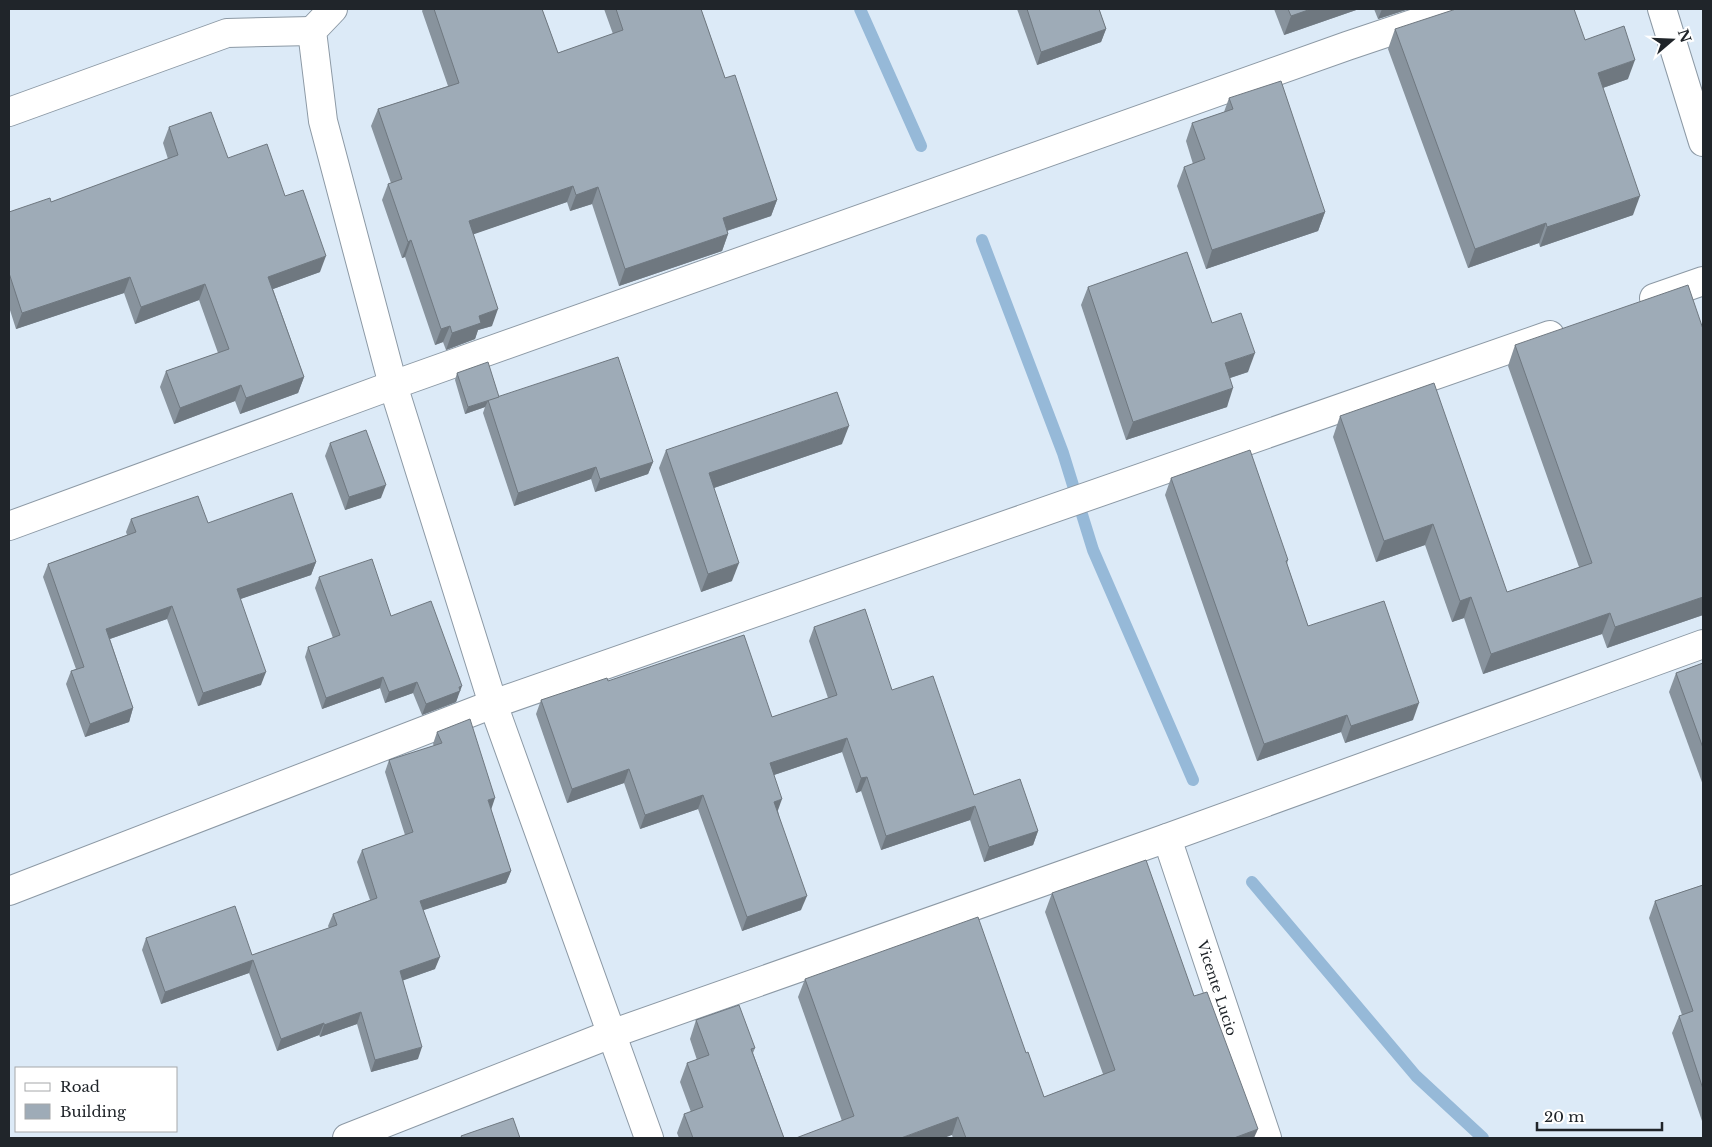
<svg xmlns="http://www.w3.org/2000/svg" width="1712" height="1147" font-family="'Libre Baskerville',serif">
<rect width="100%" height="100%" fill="#dceaf7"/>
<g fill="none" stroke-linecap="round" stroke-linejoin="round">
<!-- stream -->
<g stroke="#96b9d8" stroke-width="12">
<path d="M860,9L921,146"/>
<path d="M982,240L1063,453L1093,550L1193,780"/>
<path d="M1252,882L1416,1076L1483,1138"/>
</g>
<!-- minor casing -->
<g stroke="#8c99a5" stroke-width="30">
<g id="minor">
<path d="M333,9L312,31L323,121L393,385L493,704L649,1138"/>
<path d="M1662,9L1703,142"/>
<path d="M9,112L227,33L312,31"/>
<path d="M1654,298L1703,281"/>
<path d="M9,526L393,385L1347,46L1457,9"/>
<path d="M1167,838L1267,1138"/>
<path d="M9,891L493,704L1550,335"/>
<path d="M347,1138L611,1034L1167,838L1703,644"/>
</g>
</g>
<!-- minor -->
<use href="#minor" stroke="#fff" stroke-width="28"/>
</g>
<!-- wall -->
<g fill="#88939d">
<path d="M423,9H542L558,53L613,34L604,9H701L725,78L777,200L771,216L727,231L728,234L722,251L619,286L592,204L570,211L567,202L473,234L492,326L478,330L475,339L446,350L443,342L435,345L405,257L402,258L382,200L388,184L391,183L371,126L378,109L448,86L422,11Z"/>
<path d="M1017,9H1099L1106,29L1101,42L1037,65Z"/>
<path d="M1274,9H1359L1284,35Z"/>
<path d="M1374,9H1409L1378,19Z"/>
<path d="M1395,29L1585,40L1628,79L1603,88L1633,215L1540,247L1539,243L1468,268L1388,49Z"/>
<path d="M1229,98L1325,212L1318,231L1206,269L1177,186L1184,167L1193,164L1186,141L1192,123L1224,112Z"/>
<path d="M169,127L228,158L285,196L320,272L273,289L304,377L298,393L240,414L235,401L174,424L160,387L166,371L218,353L199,300L135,324L124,293L16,329L9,307V212L51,202L168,159L163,143Z"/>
<path d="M1088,287L1212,323L1248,372L1230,378L1227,407L1126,440L1081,305Z"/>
<path d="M1703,329V615L1607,648L1602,634L1483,674L1464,618L1452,622L1425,545L1376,562L1333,437L1340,416L1507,592L1579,567L1508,366L1515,345Z"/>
<path d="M457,373L499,397L653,462L648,474L595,492L591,479L514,506L483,413L485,407L465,414L455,380Z"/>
<path d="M330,443L381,498L345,510L325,456Z"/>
<path d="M842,444L714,488L732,581L701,592L659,468L666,450Z"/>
<path d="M1171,478L1288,560L1287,564L1308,626L1413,720L1345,743L1341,732L1257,761L1165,495Z"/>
<path d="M131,519L208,523L316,562L311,575L240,599L261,685L198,706L167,619L110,639L133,708L129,722L85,737L66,684L71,671L76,669L43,577L48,564L127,535L126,532Z"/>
<path d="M319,577L391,616L458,696L456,702L422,715L413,693L385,703L380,688L322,709L305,657L308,647L333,638L315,588Z"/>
<path d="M814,627L892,690L974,795L1038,831L1033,845L984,862L970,820L881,850L861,791L856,793L842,752L774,775L778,811L801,910L742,931L698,809L640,829L624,783L567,803L536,714L541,700L608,681L772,717L828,698L809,641Z"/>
<path d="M1703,663V785L1669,692L1676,673Z"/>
<path d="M437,732L491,809L511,871L506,883L423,910L435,969L403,980L418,1059L371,1072L357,1024L320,1037L319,1035L277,1051L249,973L161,1004L142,950L146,938L252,955L329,928L328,926L333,914L370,900L357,862L362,850L405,835L385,772L389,760L434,746L433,744Z"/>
<path d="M1703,885V1124L1672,1033L1679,1016L1682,1015L1649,918L1655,901Z"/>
<path d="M1052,893L1194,996L1254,1138H953L952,1135L842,1121L798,997L805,979L1026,1053L1044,1097L1103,1074L1045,912Z"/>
<path d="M696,1020L755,1048L753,1053L784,1138H679L677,1133L684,1114L691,1112L680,1082L687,1063L697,1060L690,1039Z"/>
</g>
<!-- shaded-wall -->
<g fill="#6f7880">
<path d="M1311,9H1359L1284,35L1291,16Z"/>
<path d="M1382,9H1409L1378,19Z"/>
<path d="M1106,29L1101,42L1037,65L1041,52Z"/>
<path d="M1635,60L1628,79L1591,92L1598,73Z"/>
<path d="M573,186L567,202L463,238L469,221Z"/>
<path d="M598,187L592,204L570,211L576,195Z"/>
<path d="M1640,196L1633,215L1540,247L1547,227Z"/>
<path d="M777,200L771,216L717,234L723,218Z"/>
<path d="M1325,212L1318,231L1206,269L1212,250Z"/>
<path d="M1546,223L1539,243L1468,268L1475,249Z"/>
<path d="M728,234L722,251L619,286L625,269Z"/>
<path d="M411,240L405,257L402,258L408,242Z"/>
<path d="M326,256L320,272L262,293L268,277Z"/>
<path d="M130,277L124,293L16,329L22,313Z"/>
<path d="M205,284L199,300L135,324L141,307Z"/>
<path d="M498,309L492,326L478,330L475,339L446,350L452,333L479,316Z"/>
<path d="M450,326L443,342L435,345L441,329Z"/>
<path d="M1255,353L1248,372L1218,382L1225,363Z"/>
<path d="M304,377L298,393L240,414L246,398Z"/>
<path d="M241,385L235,401L174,424L180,408Z"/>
<path d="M1233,388L1227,407L1126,440L1133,422Z"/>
<path d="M488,401L485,407L465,414L468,407Z"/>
<path d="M849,426L842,444L702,492L709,473Z"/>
<path d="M653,462L648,474L595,492L600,479Z"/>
<path d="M596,467L591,479L514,506L518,493Z"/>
<path d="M386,485L381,498L345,510L349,497Z"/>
<path d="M1433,524L1425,545L1376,562L1384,541Z"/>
<path d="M316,562L311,575L232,602L237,589Z"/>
<path d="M739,563L732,581L701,592L708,574Z"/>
<path d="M1471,597L1464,618L1452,622L1460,601Z"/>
<path d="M1703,597V615L1607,648L1615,627Z"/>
<path d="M172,606L167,619L101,642L106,629Z"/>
<path d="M1610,613L1602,634L1483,674L1491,654Z"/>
<path d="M266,672L261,685L198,706L203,693Z"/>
<path d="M383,677L380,688L322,709L326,698Z"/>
<path d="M417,682L413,693L385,703L389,692Z"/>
<path d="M462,686L456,702L422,715L426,704Z"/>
<path d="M1419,703L1413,720L1345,743L1351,726Z"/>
<path d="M133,708L129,722L85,737L90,724Z"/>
<path d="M1347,715L1341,732L1257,761L1264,744Z"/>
<path d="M847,738L842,752L765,778L770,763Z"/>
<path d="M629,769L624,783L567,803L572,789Z"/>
<path d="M867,777L861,791L856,793L861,778Z"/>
<path d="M703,795L698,809L640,829L645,815Z"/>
<path d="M495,798L491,810L488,800Z"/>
<path d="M782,799L777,813L774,802Z"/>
<path d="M975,806L970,820L881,850L886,836Z"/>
<path d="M1038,831L1033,845L984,862L989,847Z"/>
<path d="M511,871L506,883L415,913L420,901Z"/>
<path d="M807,896L801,910L742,931L747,917Z"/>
<path d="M440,957L435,969L396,983L400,971Z"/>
<path d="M253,960L249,973L161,1004L165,992Z"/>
<path d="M361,1012L357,1024L320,1037L324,1025Z"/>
<path d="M324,1023L319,1035L277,1051L281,1039Z"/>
<path d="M422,1047L418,1059L371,1072L375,1060Z"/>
<path d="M958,1117L952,1135L944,1138H901Z"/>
<path d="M1258,1129L1254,1138H1234Z"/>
</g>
<!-- building -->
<g fill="#9eabb7" stroke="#6f7880">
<path d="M434,9H542L558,53L623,30L616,9H701L725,78L735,75L777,200L723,218L728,234L625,269L598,187L576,195L573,186L469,221L498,309L479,316L481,323L452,333L450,326L441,329L411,240L408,242L388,184L402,179L378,109L459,83Z"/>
<path d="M1027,9H1099L1106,29L1041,52Z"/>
<path d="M1288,9H1311L1291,16Z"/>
<path d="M1456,9H1574L1585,40L1624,26L1635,60L1598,73L1640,196L1547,227L1546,223L1475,249L1395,29Z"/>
<path d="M1281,81L1325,212L1212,250L1184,167L1205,159L1192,123L1233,109L1229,98Z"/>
<path d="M211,112L228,158L267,144L285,196L303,190L326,256L268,277L304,377L246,398L241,385L180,408L166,371L229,349L205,284L141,307L130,277L22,313L9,273V212L50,198L51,202L178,155L169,127Z"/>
<path d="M1187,252L1212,323L1241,313L1255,353L1225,363L1233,388L1133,422L1088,287Z"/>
<path d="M1688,285L1703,329V597L1615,627L1610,613L1491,654L1471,597L1460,601L1433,524L1384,541L1340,416L1434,383L1507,592L1592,563L1515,345Z"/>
<path d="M618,357L653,462L600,479L596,467L518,493L488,400Z"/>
<path d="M488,362L499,397L468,407L457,373Z"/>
<path d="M837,392L849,426L709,473L739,563L708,574L666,450Z"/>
<path d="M366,430L386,485L349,497L330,443Z"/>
<path d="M1250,450L1288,560L1286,561L1308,626L1384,601L1419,703L1351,726L1347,715L1264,744L1171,478Z"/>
<path d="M292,493L316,562L237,589L266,672L203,693L172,606L106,629L133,708L90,724L71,671L84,667L48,564L136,532L131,519L198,496L208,523Z"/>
<path d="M372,559L391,616L431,601L462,686L459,687L460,691L426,704L417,682L389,692L383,677L326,698L308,647L340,635L319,577Z"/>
<path d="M865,609L892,690L933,676L974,795L1020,779L1038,831L989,847L975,806L886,836L867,777L861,778L847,738L770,763L782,799L774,802L807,896L747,917L703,795L645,815L629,769L572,789L541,700L607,678L608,681L744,635L772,717L837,695L814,627Z"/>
<path d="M1703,663V748L1676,673Z"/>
<path d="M470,719L495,798L488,800L511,871L420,901L440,957L400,971L422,1047L375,1060L361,1012L324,1025V1023L281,1039L253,960L165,992L146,938L235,906L252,955L337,925L333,914L377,898L362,850L413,832L389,760L442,743L437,732Z"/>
<path d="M1146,860L1194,996L1207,992L1258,1129L1234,1138H966L958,1117L901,1138H796L854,1116L805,979L978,917L1026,1053L1028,1052L1044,1097L1115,1070L1052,893Z"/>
<path d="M1703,885V1089L1679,1016L1693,1011L1655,901Z"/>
<path d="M739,1005L755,1048L751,1049L784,1138H693L684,1114L703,1107L687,1063L709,1055L696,1020Z"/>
<path d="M513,1118L520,1138H462L461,1136Z"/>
</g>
<g text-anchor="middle" stroke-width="4" stroke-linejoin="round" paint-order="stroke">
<!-- street labels -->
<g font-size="14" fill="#20252a" stroke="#fff">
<text transform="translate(1217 988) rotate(72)" y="5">Vicente Lucio</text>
</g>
</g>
<!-- border -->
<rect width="1712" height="1147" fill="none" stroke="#20252a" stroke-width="20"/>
<!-- legend -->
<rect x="15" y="1067" width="162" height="65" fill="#ffffff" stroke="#a6a8aa"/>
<rect x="25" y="1083" width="25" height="8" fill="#ffffff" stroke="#a6a8aa"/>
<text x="60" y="1092" font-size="15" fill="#20252a">Road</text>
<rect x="25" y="1104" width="25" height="15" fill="#9eabb7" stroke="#a6a8aa"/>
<text x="60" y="1117" font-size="15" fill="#20252a">Building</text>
<!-- north arrow -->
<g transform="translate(1672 40) rotate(71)" stroke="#ffffff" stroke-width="4" paint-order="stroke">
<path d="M0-4L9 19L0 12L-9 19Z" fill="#20252a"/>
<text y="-8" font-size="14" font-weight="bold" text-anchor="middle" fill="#20252a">N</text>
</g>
<!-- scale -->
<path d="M1537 1122v8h125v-8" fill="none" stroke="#20252a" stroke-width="2.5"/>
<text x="1544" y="1122" font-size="15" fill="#20252a" stroke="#ffffff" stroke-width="4" paint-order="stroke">20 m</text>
</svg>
